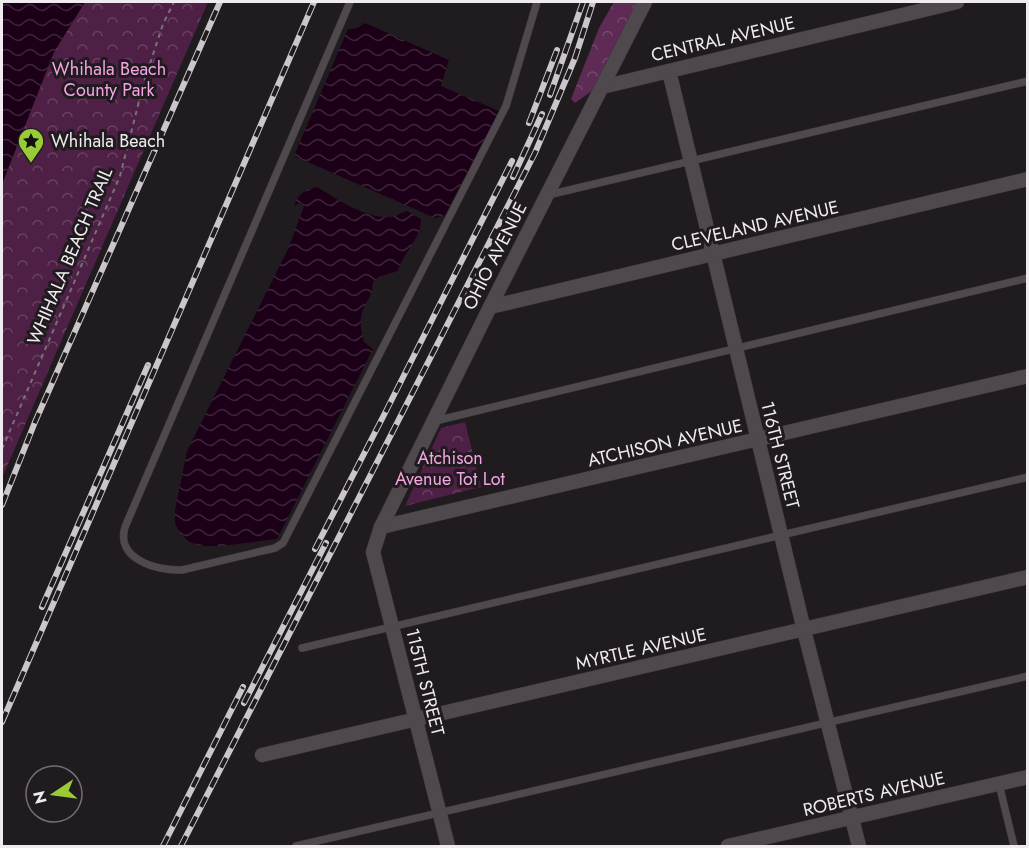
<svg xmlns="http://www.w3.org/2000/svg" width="1029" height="848" font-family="Jost,sans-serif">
<defs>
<pattern id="forest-crowns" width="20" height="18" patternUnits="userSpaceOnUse" patternTransform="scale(1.5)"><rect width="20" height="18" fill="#5d2b54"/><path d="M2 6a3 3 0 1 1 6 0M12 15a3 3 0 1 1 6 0" fill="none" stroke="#754a6d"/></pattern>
<pattern id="park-crowns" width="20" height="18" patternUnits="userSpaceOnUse" patternTransform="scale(1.5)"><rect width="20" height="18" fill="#4e2046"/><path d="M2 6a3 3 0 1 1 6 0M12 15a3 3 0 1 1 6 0" fill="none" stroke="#684161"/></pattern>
<pattern id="water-waves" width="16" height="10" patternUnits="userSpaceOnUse" patternTransform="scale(1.5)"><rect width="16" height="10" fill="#1c0018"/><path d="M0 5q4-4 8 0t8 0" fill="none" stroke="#3d253a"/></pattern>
</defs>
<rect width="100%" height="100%" fill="#201b1f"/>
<!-- forest -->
<path fill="url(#forest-crowns)" d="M614,2H641L596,88L575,103L571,99L599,28Z"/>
<!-- park -->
<g fill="url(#park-crowns)">
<path d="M85,2H208L2,478V184L54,52Z"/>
<path d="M465,422L481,487L405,506L441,428Z"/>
</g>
<!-- water -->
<g fill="url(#water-waves)">
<path d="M2,2H85L54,52L2,184Z"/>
<path d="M365,23L449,60L441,86L499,111L445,215L435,218L294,156L348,29L357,28Z"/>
<path d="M317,187C337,199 364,218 389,217C395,217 401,213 407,211L421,219C421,240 403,252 398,271L378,277L373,282C372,298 366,300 362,313C359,322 362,333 364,342L373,349L277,539L222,546H203L189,542L180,533L175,523V510L187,451L289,247L304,206L301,203L294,205C299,193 305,190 317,187Z"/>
</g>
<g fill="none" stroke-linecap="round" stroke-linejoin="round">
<!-- service casing -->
<g stroke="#3c383b" stroke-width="8">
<g id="service">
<path d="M350,2L125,527C115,559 157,571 182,570L275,548L283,543L506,106L537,2"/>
<path d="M548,195L1028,81"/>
<path d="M435,421L1028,278"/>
<path d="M302,648L1028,477"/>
<path d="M999,784L1014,846"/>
<path d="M296,846L1028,676"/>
</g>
</g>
<!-- minor casing -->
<g stroke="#3c383b" stroke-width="15">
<g id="minor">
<path d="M669,71L804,630L859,846"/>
<path d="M602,87L957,2"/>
<path d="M490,307L1028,179"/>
<path d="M381,527L1028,376"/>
<path d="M262,755L1028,577"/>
<path d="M448,846L373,552L381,527L490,307L645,2"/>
<path d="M728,846L1028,777"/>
</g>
</g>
<!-- path -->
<path stroke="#777376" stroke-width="2" stroke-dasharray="4.5 4.5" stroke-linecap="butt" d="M2,449L120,176L144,82L163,24L174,2"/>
<!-- service -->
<use href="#service" stroke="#4f484d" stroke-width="7"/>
<!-- minor -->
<use href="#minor" stroke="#4f484d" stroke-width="14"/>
<!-- rail casing -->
<g stroke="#cac6c9" stroke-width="6">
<g id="rail">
<path d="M550,95L583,2"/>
<path d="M529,123L557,50"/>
<path d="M513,177L542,114"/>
<path d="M2,505L35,422L220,2"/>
<path d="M315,549L385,413L512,161"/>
<path d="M42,607L148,365"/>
<path d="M244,703L326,543"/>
<path d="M2,722L314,2"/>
<path d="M163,846L243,687"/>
<path d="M181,846L535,153L575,58L593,2"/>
</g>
</g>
<!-- rail -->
<use href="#rail" stroke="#201b1f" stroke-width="4" stroke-dasharray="11" stroke-linecap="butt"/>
</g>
<!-- icons -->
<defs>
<g id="sight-pin" transform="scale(1.35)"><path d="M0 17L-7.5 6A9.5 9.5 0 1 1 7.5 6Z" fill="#99cb36" stroke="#201b1f"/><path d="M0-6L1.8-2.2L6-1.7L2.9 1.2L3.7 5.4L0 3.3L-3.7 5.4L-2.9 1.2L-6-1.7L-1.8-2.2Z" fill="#111"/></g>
</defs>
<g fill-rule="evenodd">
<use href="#sight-pin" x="31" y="141"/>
</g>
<g text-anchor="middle" stroke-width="6" stroke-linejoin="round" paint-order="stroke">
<!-- street labels -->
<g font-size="18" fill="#efebee" stroke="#201b1f">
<text transform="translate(723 39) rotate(-13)" y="6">CENTRAL AVENUE</text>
<text transform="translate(755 226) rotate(-13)" y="6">CLEVELAND AVENUE</text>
<text transform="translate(70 256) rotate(-67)" y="6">WHIHALA BEACH TRAIL</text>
<text transform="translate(495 256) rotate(-63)" y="6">OHIO AVENUE</text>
<text transform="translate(665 443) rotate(-13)" y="6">ATCHISON AVENUE</text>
<text transform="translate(780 455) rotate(76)" y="6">116TH STREET</text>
<text transform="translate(641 649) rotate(-13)" y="6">MYRTLE AVENUE</text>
<text transform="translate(425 682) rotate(76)" y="6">115TH STREET</text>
<text transform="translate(874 794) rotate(-13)" y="6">ROBERTS AVENUE</text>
</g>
<!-- park labels -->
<g font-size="18" fill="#f4a4e3" stroke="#201b1f">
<text x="109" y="75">Whihala Beach<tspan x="109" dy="21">County Park</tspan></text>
<text x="450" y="464">Atchison<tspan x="450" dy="21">Avenue Tot Lot</tspan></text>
</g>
<!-- poi labels -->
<g font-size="18" fill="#efebee" stroke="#201b1f" text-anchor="start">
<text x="51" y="147">Whihala Beach</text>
</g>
</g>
<!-- border -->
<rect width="1029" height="848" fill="none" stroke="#efebee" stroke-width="6"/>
<!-- north arrow -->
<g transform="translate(54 794) rotate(257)"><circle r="28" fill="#201b1f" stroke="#736e72" stroke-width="1.5"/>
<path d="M0-4.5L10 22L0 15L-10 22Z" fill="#99cb36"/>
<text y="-9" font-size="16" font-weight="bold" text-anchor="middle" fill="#efebee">N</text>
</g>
</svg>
